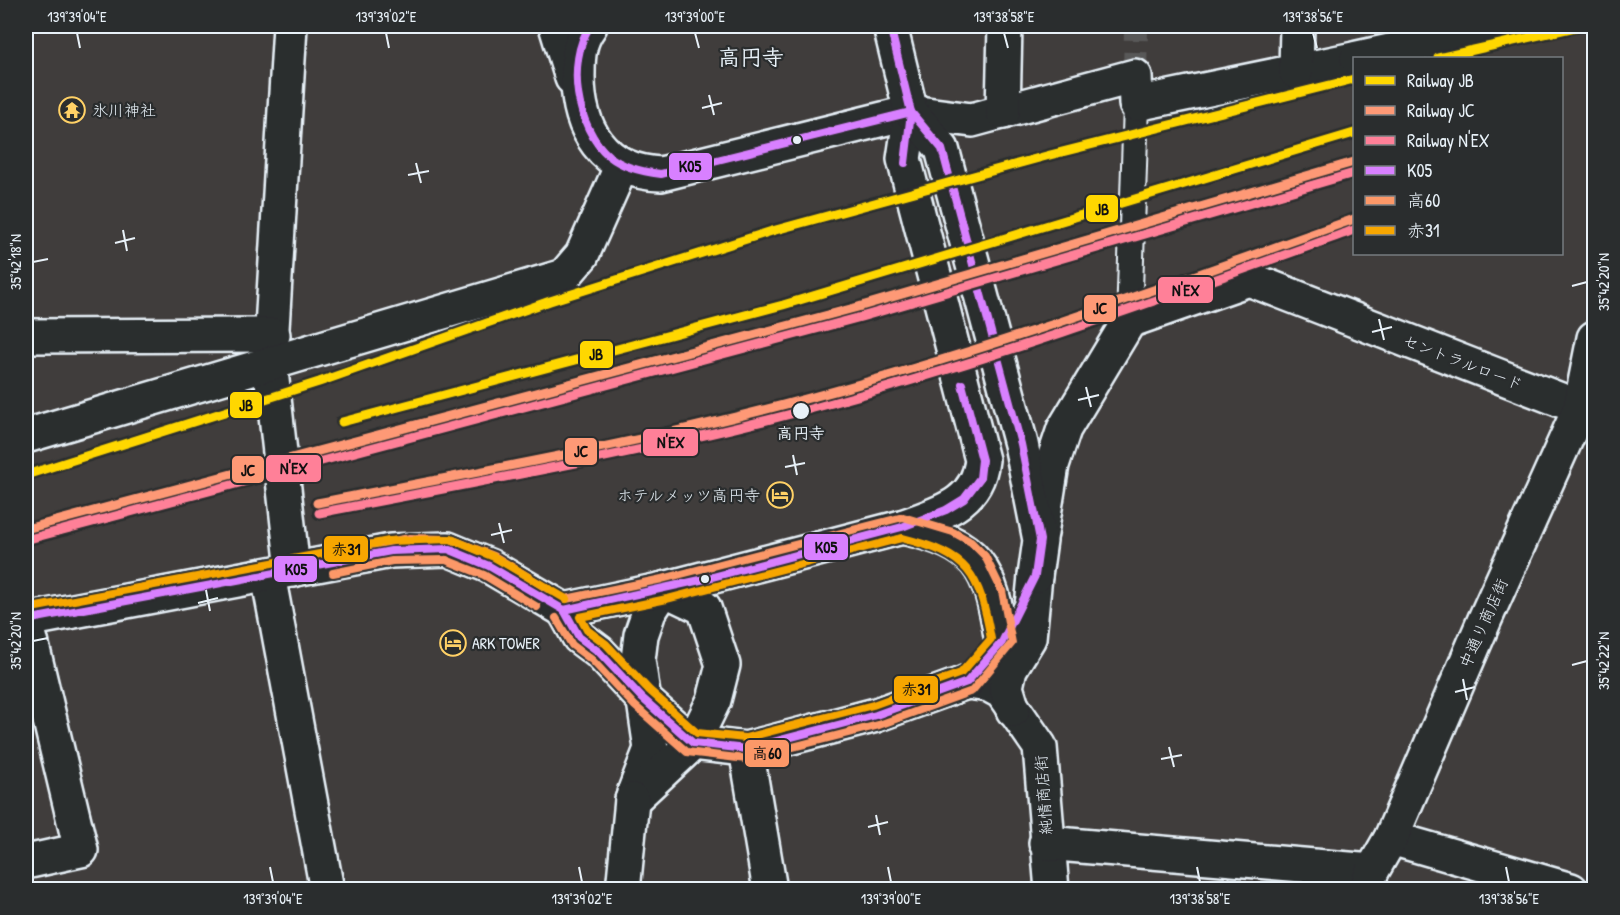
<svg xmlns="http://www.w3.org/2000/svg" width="1620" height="915" font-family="'Patrick Hand','Klee One',sans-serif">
<rect width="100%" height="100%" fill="#403d3c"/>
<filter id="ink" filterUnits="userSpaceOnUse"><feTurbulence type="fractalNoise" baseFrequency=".0167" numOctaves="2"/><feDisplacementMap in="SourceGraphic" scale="12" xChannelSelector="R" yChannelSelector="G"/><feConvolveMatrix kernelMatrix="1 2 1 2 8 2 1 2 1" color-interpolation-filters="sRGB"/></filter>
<g filter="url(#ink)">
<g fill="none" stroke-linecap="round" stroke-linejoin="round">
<!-- pedestrian-tunnel -->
<path stroke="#595858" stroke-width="24" stroke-dasharray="24 12" stroke-linecap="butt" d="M1135,76L1136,26"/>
<!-- pedestrian casing -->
<g stroke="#e8f1f8" stroke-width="28">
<path id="pedestrian" d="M1129,321L1136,104"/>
</g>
<!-- minor casing -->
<g stroke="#e8f1f8" stroke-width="38">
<g id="minor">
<path d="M290,26L270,362L293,570"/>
<path d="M556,26L572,78"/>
<path d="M590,26C579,41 578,55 578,74C577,128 603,172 661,174L911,112L972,120L1135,76L1136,104L1354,59"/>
<path d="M1357,58L1504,26"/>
<path d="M1296,72L1297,26"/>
<path d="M1003,112L1005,26"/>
<path d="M26,336L273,335"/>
<path d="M26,436L564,276L582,255L622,165"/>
<path d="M902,527C939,513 977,505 982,460L904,159L911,112"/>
<path d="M902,527C979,544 990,566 1002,642"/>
<path d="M1041,533L1052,465L1064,429L1129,321L1249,279L1594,413"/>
<path d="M268,575L327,890"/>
<path d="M26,620L81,850L26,862"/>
<path d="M967,682L989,685L1002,692L1040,747L1052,890"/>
<path d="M1013,710L1006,687L1010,669L1029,638L1035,576"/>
<path d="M746,749L770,890"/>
<path d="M634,793L651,749L638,660L641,635L649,612L664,589"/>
<path d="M632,800L693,743L714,700L723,665L704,608L664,589L564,610L579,637L599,652L642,698L693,743"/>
<path d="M1391,838L1571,890"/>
<path d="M1046,843L1372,871"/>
<path d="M1366,890L1372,871L1391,838L1485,619L1580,408L1594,338"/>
</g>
</g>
<!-- tertiary casing -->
<g stroke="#e8f1f8" stroke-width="38">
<g id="tertiary">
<path d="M890,26L911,112L942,149L1021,444L1040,540L1035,576"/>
<path d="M664,589L902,527"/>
<path d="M26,620L391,551L448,549L489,566L564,610"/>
<path d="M693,743L746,749L876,715L967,682"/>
<path d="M623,890L632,800"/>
</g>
</g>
<!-- pedestrian -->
<use href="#pedestrian" stroke="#2a2d2e" stroke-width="24"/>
<!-- minor -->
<use href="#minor" stroke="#2a2d2e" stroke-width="33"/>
<!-- tertiary -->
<use href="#tertiary" stroke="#2a2d2e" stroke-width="33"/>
<!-- bus-1 casing -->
<g stroke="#2a2d2e" stroke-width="12">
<g id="bus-1">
<path d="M590,26C566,62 576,128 609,156C624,168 642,172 661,174L911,112"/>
<path d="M890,26L911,112L905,163"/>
<path d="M564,610L705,579L902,527L946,510L964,499L980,478L982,460L962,384"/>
<path d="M26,620L391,551L448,549L489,566L564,610L579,637L599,652L642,698L693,743L746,749L876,715L967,682L1002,642L1035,576L1040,540L1021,444L942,149L911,112"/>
</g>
</g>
<!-- bus-2 casing -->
<g stroke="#2a2d2e" stroke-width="12">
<g id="bus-2">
<path d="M453,540L494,556L548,589"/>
<path d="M329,552L410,538L448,539"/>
<path d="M446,560L484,575L537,607"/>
<path d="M333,573L392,561L446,560"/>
<path d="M556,618L572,645L592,660L635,706L687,752L746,759L879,725L972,691L1012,643L1002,591L985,556L971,542L953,532L903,517L662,579L566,599"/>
</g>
</g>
<!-- bus-3 casing -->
<g stroke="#2a2d2e" stroke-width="12">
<g id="bus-3">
<path d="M902,538C969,555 979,572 991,639L961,673L873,705L745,738L697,733L649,690L606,644L587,630L580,617L667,599Z"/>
<path d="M26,609L389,541L451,539L494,557L566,599"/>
</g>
</g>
<!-- bus-1 -->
<use href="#bus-1" stroke="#d880ff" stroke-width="8"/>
<!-- bus-2 -->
<use href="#bus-2" stroke="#fc9868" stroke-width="8"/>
<!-- bus-3 -->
<use href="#bus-3" stroke="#f7a600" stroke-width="8"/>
<!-- rail-1 casing -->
<g stroke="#2a2d2e" stroke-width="14">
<g id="rail-1">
<path d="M1438,58L1580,26"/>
<path d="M342,422L783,305L1354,133"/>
<path d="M26,475L319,382L550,301L772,231L1050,155L1354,79"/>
</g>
</g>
<!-- rail-2 casing -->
<g stroke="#2a2d2e" stroke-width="14">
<g id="rail-2">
<path d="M317,503C482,471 647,442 809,398C994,349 1174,283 1354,219"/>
<path d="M26,529L858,307L1354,162"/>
</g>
</g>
<!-- rail-3 casing -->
<g stroke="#2a2d2e" stroke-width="14">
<g id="rail-3">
<path d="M319,513C483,481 648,452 810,409C995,360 1175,294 1354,230"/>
<path d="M29,539L861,317L1354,173"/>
</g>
</g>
<!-- rail-1 -->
<use href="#rail-1" stroke="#ffd700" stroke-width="9"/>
<!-- rail-2 -->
<use href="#rail-2" stroke="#fe9976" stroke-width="9"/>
<!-- rail-3 -->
<use href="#rail-3" stroke="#ff8098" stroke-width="9"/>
</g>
</g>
<!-- ticks -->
<path fill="none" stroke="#e8f1f8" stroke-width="2" d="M77,33L80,48M386,33L389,48M695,33L699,48M1004,33L1008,48M1313,33L1317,48M709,95L714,115M702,108L722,103M416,163L421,183M408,175L429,171M123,230L127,251M115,243L135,238M33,262L48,259M1572,286L1587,282M1379,319L1384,340M1372,332L1392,327M1086,387L1091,407M1078,400L1099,395M793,455L797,475M785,467L805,463M499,523L504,543M491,535L512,530M206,590L210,611M198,603L218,598M33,641L48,638M1572,665L1587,661M1463,679L1467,700M1455,692L1475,687M1169,747L1174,767M1161,759L1182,755M876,815L880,835M868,827L888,822M270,867L273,882M579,867L582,882M888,867L891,882M1197,867L1200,882M1506,867L1509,882"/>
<!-- icons -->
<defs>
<g id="temple-ring" transform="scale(1.35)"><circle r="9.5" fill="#2a2d2e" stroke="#ffd166" stroke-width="1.5"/><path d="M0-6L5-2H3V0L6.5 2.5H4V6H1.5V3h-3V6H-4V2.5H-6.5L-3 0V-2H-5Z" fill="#ffd166"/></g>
<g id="hotel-ring" transform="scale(1.35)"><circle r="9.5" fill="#2a2d2e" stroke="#ffd166" stroke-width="1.5"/><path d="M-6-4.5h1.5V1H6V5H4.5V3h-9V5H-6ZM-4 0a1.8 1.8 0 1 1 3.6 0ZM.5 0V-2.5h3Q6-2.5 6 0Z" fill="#ffd166"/></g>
</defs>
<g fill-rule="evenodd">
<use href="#temple-ring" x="72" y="110"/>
<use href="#hotel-ring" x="780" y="495"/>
<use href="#hotel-ring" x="453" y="643"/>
</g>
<!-- markers -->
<g fill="#e8f1f8" stroke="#2a2d2e" stroke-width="2">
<circle cx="797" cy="140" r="5"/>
<circle cx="801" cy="411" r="9"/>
<circle cx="705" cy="579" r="5"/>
</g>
<g text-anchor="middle" stroke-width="4.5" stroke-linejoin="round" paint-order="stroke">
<!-- poi labels -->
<g font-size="16" fill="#e8f1f8" stroke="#2a2d2e" text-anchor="start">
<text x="92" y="116">氷川神社</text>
<text x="760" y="501" text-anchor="end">ホテルメッツ高円寺</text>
<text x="472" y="649">ARK TOWER</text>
</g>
<!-- street labels -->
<g font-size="16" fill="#e8f1f8" stroke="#2a2d2e">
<text transform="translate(1463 362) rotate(21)" y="6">セントラルロード</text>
<text transform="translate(1483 623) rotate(-66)" y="6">中通り商店街</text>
<text transform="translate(1043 795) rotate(-94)" y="6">純情商店街</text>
</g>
<!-- stop labels -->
<g font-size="16" font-weight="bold" fill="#e8f1f8" stroke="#2a2d2e">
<text x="801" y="439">高円寺</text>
</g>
<!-- district labels -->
<g font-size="22" font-weight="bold" fill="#e8f1f8" stroke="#2a2d2e">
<text x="751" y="65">高円寺</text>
</g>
</g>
<g stroke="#2a2d2e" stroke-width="2">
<rect x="668" y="152" width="45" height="29" rx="6" fill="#d880ff"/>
<rect x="1085" y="194" width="34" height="29" rx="6" fill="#ffd700"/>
<rect x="1157" y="276" width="57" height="28" rx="6" fill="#ff8098"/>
<rect x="1083" y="294" width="34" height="29" rx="6" fill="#fe9976"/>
<rect x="579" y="340" width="35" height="29" rx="6" fill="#ffd700"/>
<rect x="229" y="391" width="34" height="28" rx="6" fill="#ffd700"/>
<rect x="642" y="428" width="57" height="29" rx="6" fill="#ff8098"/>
<rect x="564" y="437" width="34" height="29" rx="6" fill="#fe9976"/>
<rect x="265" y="454" width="57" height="29" rx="6" fill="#ff8098"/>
<rect x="231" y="455" width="34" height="29" rx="6" fill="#fe9976"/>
<rect x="803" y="533" width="46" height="28" rx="6" fill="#d880ff"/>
<rect x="323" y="535" width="46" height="28" rx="6" fill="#f7a600"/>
<rect x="273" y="555" width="45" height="28" rx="6" fill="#d880ff"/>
<rect x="893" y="675" width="46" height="29" rx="6" fill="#f7a600"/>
<rect x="744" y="739" width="46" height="29" rx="6" fill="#fc9868"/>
</g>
<g font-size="16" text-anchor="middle" font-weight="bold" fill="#111">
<text x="690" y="172">K05</text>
<text x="1102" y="215">JB</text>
<text x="1186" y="296">N'EX</text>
<text x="1100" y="314">JC</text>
<text x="596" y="360">JB</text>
<text x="246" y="411">JB</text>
<text x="671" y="448">N'EX</text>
<text x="581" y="457">JC</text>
<text x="294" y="474">N'EX</text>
<text x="248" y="476">JC</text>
<text x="826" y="553">K05</text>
<text x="346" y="555">赤31</text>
<text x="296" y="575">K05</text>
<text x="916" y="695">赤31</text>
<text x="767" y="759">高60</text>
</g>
<!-- margin -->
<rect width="1620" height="915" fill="none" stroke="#2a2d2e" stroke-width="66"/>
<!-- legend -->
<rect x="1353" y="57" width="210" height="198" fill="#2a2d2e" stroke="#767b7f" stroke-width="1.5"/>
<rect x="1365" y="76" width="30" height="9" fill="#ffd700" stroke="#767b7f" stroke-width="1.5"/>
<text x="1407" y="87" font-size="18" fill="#e8f1f8">Railway JB</text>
<rect x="1365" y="106" width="30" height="9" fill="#fe9976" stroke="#767b7f" stroke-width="1.5"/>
<text x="1407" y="117" font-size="18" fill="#e8f1f8">Railway JC</text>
<rect x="1365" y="136" width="30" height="9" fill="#ff8098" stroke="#767b7f" stroke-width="1.5"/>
<text x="1407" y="147" font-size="18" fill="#e8f1f8">Railway N'EX</text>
<rect x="1365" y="166" width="30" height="9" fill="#d880ff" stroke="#767b7f" stroke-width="1.5"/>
<text x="1407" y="177" font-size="18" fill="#e8f1f8">K05</text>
<rect x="1365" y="196" width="30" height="9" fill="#fc9868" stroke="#767b7f" stroke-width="1.5"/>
<text x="1407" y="207" font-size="18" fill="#e8f1f8">高60</text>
<rect x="1365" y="226" width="30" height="9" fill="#f7a600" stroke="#767b7f" stroke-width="1.5"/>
<text x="1407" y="237" font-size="18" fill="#e8f1f8">赤31</text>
<rect x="33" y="33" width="1554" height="849" fill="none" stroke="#e8f1f8" stroke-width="2"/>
<g font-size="15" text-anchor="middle" fill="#e8f1f8">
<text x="77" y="22">139°39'04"E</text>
<text x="386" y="22">139°39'02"E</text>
<text x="695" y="22">139°39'00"E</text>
<text x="1004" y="22">139°38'58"E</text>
<text x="1313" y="22">139°38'56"E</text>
<text transform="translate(16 262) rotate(-90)" y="5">35°42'18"N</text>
<text transform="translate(1604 282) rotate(-90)" y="5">35°42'20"N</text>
<text transform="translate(16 641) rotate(-90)" y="5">35°42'20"N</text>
<text transform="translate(1604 661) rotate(-90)" y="5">35°42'22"N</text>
<text x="273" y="904">139°39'04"E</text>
<text x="582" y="904">139°39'02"E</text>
<text x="891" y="904">139°39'00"E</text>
<text x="1200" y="904">139°38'58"E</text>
<text x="1509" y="904">139°38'56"E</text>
</g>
</svg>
